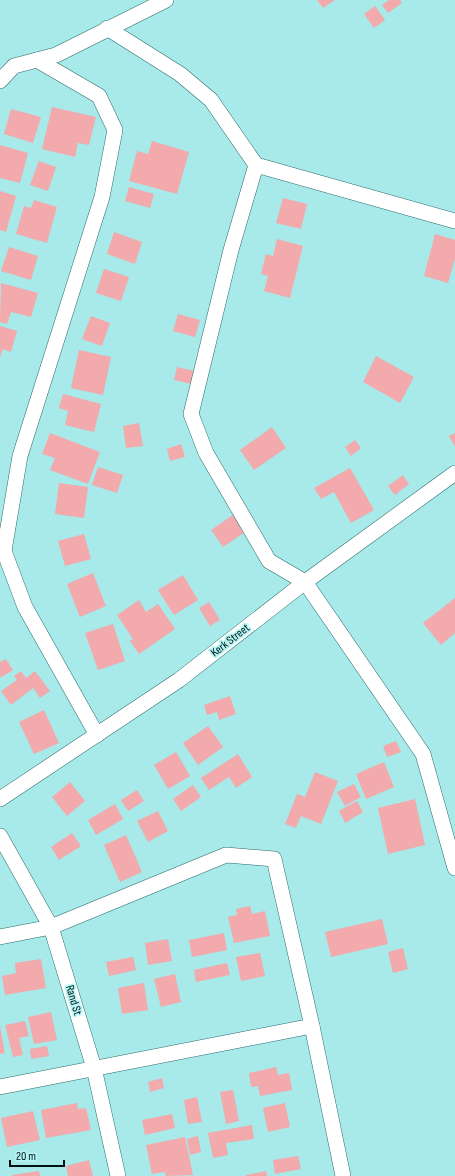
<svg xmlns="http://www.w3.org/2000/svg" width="455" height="1176" font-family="'Sofia Sans Condensed',sans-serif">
<rect width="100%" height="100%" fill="#a8e9e9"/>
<!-- building -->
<g fill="#f2aaad">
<path d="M317,0H335L323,8Z"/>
<path d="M389,0H400L402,3L388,13L382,5Z"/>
<path d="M375,6L385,20L374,28L364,14Z"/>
<path d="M52,107L96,117L89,145L78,143L75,157L42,149Z"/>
<path d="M11,109L41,117L33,143L4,134Z"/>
<path d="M152,141L189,152L177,194L129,181L137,151L148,154Z"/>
<path d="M0,145L28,153L20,183L0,178Z"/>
<path d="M39,161L56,167L48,191L30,185Z"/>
<path d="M129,187L154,194L150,208L125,201Z"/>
<path d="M0,191L16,196L6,232L0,230Z"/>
<path d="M283,198L307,204L301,229L276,223Z"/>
<path d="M34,200L57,207L47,243L16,234L24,206L31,208Z"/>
<path d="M114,232L142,242L135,264L107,254Z"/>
<path d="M435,234L455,240V259L448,283L424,276Z"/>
<path d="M277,239L303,246L290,298L264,291L268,276L261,274L266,254L273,256Z"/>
<path d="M9,247L38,256L31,280L1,271Z"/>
<path d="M104,269L129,277L121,301L96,293Z"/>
<path d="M1,283L38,293L31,317L11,312L7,324L0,322Z"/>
<path d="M178,314L200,320L195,337L173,331Z"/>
<path d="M91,316L110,323L102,346L82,339Z"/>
<path d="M0,326L17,331L11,352L3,349L0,357Z"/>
<path d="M79,350L111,357L103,395L71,388Z"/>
<path d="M376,356L414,377L400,403L363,382Z"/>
<path d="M177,367L194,371L191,384L174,380Z"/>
<path d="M63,394L101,404L94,432L65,425L68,411L59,408Z"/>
<path d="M139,423L143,446L126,448L123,426Z"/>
<path d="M272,427L286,448L254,470L240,450Z"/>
<path d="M50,433L100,452L88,484L50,470L55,458L42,454Z"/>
<path d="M455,433V447L449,436Z"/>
<path d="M355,440L361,448L351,456L345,447Z"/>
<path d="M181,444L185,457L170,461L167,449Z"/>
<path d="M98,467L123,475L117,493L92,485Z"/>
<path d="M350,468L374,510L351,523L334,492L321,499L314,488Z"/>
<path d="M403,475L409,484L395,495L388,486Z"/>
<path d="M59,483L88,487L84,518L55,514Z"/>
<path d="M233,515L245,532L223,547L211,530Z"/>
<path d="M84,534L91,559L65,566L58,541Z"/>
<path d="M93,573L106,606L80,617L67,584Z"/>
<path d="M183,575L198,600L174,615L158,590Z"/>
<path d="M455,598V633L441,645L423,623Z"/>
<path d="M139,600L146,612L158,604L175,629L139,654L130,641L133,639L117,615Z"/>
<path d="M209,602L220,620L210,626L199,608Z"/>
<path d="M113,624L125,661L98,670L85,633Z"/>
<path d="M6,659L13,670L0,678V662Z"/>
<path d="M21,671L26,678L35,671L50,691L40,698L33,688L11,705L1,691L17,680L14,676Z"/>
<path d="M230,696L236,714L219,720L217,712L207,715L204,705Z"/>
<path d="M44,710L59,743L34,754L19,722Z"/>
<path d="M208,726L223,747L198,765L183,743Z"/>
<path d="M396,741L401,752L387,757L383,746Z"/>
<path d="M176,752L190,776L168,789L154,765Z"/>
<path d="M238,754L252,777L236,788L229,777L209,790L201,778Z"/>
<path d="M384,762L394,787L366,799L356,774Z"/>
<path d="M315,772L338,781L321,824L301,816L296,828L285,824L297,794L305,797Z"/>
<path d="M70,782L85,801L67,816L52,797Z"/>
<path d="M354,784L361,797L345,806L337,792Z"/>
<path d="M193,785L201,797L181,811L173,799Z"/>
<path d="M137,790L144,801L128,811L121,800Z"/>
<path d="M415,799L425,845L388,854L378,808Z"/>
<path d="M357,801L363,812L345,823L339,811Z"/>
<path d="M115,804L123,819L96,835L88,820Z"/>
<path d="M158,811L168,831L148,842L137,821Z"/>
<path d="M72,833L81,846L59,860L51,847Z"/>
<path d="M126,835L142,872L120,882L104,845Z"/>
<path d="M250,906L252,914L265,911L270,936L234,943L228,917L237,915L236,909Z"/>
<path d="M382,919L388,944L331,957L325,932Z"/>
<path d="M224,933L227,950L192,957L189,940Z"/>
<path d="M168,939L172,961L148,965L145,943Z"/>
<path d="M403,948L408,969L393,973L388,952Z"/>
<path d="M260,953L265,976L241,981L236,957Z"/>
<path d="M133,957L136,970L109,976L106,962Z"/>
<path d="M41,959L46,988L5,995L2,976L16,973L15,963Z"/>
<path d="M227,963L230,975L196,982L194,970Z"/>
<path d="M175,974L181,1002L161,1007L154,979Z"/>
<path d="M144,983L148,1010L122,1014L118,988Z"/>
<path d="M51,1012L57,1040L34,1044L28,1017Z"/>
<path d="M25,1021L29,1036L19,1038L23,1055L13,1057L5,1025Z"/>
<path d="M0,1026L5,1053L0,1054Z"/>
<path d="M47,1046L49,1056L31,1059L30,1049Z"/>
<path d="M276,1067L278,1075L289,1073L292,1090L260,1096L258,1086L251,1087L249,1073Z"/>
<path d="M162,1078L164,1088L150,1092L148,1082Z"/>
<path d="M233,1090L239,1121L226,1124L220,1092Z"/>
<path d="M197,1097L202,1122L188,1124L184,1100Z"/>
<path d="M77,1103L78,1109L86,1108L91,1130L46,1138L41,1110Z"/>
<path d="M285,1103L290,1127L268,1132L263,1108Z"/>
<path d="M33,1111L40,1140L7,1147L1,1118Z"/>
<path d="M172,1114L175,1128L145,1135L142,1120Z"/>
<path d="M252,1125L254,1139L226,1143L228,1155L213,1158L208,1133Z"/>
<path d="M198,1136L201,1152L190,1155L187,1139Z"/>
<path d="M185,1137L193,1175L166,1176L165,1172L152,1174L146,1145Z"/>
<path d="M298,1156L301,1169L275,1174L273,1160Z"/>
<path d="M89,1160L93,1176H68L66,1166Z"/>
<path d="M39,1171L40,1176H12V1175Z"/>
<path d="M266,1171L267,1176H246V1175Z"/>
</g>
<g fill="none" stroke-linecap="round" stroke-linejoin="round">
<!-- minor casing -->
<g stroke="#2a6a6b" stroke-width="16">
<g id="minor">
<path d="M107,28L180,74L211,100L256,165L231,250L191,414L206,453L269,561L305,582L423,754L455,868"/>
<path d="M37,60L99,96L115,130L102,197L20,456L4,551L25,607L97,735"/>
<path d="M0,81L14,66L56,55L166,0"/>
<path d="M256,165L455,221"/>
<path d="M0,799L179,680L305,582L455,473"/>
<path d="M0,836L51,927L94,1068L118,1176"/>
<path d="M0,937L51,927L226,855L274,859L312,1026"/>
<path d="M0,1087L312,1026L343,1176"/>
</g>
</g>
<!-- minor -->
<use href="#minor" stroke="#fff" stroke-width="15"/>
</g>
<g text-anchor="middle" stroke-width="3.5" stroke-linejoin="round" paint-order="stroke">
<!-- street labels -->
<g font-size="12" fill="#001112" stroke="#b5f6f6">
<text transform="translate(230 640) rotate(-38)" y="4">Kerk Street</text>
<text transform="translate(74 1000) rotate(73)" y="4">Rand St</text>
</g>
</g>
<!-- scale -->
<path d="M10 1160v6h54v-6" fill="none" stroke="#001112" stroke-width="2"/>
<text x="16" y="1160" font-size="12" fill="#001112" stroke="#b5f6f6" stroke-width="3" paint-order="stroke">20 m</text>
</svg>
